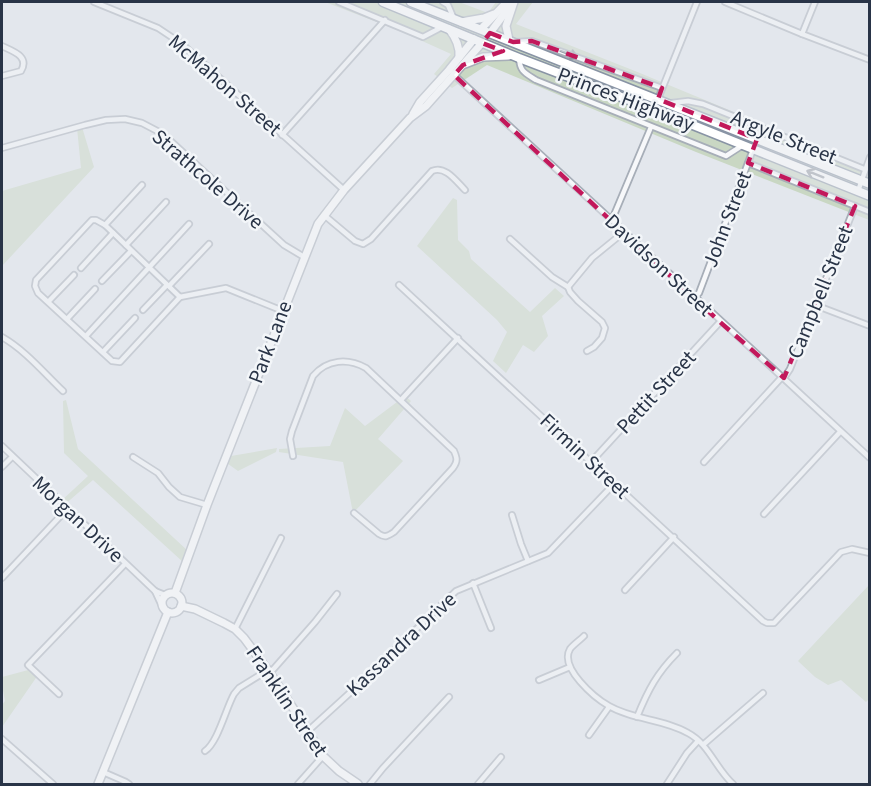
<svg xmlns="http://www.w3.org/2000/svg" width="871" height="786" font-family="'Source Sans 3',sans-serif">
<rect width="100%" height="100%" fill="#e3e7ed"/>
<!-- green -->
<g fill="#c9d7c3">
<path d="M325,2H459L488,13L496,2H533L516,24L635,71L869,168V220L696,152L487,65L452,88L434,74L451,54L400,31Z"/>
<path d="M82,127L94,167L2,266V191L81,168L77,128Z"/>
<path d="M453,198L457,200L458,240L469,251L471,259L530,312L555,288L564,296L542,316L548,336L534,352L523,345L506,373L493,361L507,332L497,320L417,246Z"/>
<path d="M405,396L411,401L378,439L403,461L353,513L343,462L279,452V449L330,446L345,408L365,426Z"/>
<path d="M66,400L78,449L188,551L183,562L93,480L63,506L60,502L88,476L64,453L63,401Z"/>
<path d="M277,448L276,452L238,471L224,461L225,457Z"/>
<path d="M869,585L870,698L866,702L841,680L828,685L815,677L798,661Z"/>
<path d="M32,669L38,675L2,727V705L5,701L2,685V677Z"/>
</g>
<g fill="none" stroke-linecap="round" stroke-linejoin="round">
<!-- street casing -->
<g stroke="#a7aeb8" stroke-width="8">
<g id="street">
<path d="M94,2L158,28L182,44L344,190"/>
<path d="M339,2L423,37L442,27"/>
<path d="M443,2L448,5L454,19"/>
<path d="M725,2L802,34L870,60"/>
<path d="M802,34L815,2"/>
<path d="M516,42L532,41L662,88"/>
<path d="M2,46C12,51 30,56 21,71L2,76"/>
<path d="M519,58C520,72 525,73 536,80L726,156L743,145"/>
<path d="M453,74L870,458"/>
<path d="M658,99L697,2"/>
<path d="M671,103L688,101L703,104L864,169"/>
<path d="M282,135L385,20"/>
<path d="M2,148L85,125L106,120L125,119L142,123L163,134L284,245L304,257"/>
<path d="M748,163L870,212"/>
<path d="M142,185L105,225L180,297L226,288L283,311"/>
<path d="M858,191L870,157"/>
<path d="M324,215L355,241L363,244L371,239L432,171C445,165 456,181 465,190"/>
<path d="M610,219L614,215L651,127"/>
<path d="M105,225L96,220H92L36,280L35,286L38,293L112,361L120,362L180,297"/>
<path d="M510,239L552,277L568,287L570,292L578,301L602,322L605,328L602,338L594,347L587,351"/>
<path d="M126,245L166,202"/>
<path d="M81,268L113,233"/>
<path d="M102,281L131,251"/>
<path d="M399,285L763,621L767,623H774L841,552L852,549L870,553"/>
<path d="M169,286L209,244"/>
<path d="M568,287L592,258L624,232"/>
<path d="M695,297L699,293L757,139"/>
<path d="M49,301L74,275"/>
<path d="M815,305L870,326"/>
<path d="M143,310L167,285"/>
<path d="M67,319L95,289"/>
<path d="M86,336L189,224"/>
<path d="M2,337C25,350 44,373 63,391"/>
<path d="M103,352L135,318"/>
<path d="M784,378L790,369L855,206"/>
<path d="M401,400L458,338"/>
<path d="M2,446L155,591L165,595"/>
<path d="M293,456L290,439L292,431L313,376C327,359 348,358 366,368L454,451C457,458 458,461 453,468L394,532C388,536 385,538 379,534L354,513"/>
<path d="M133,457L158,473L169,487L180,497L207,505"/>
<path d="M591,462L720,322"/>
<path d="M704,462L782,377"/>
<path d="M2,467L12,457"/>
<path d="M764,514L840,432"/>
<path d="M512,515L521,544L528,561"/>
<path d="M2,578L68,508"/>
<path d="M473,583L491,628"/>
<path d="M625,590L674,537"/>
<path d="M155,591L161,604"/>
<path d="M235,629L281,538"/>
<path d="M584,636C580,640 573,645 570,649C559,668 595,698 609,706C633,720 664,719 688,733C709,744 716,769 733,784"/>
<path d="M270,673L315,622L337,594"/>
<path d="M539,680L570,667"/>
<path d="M59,694L28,665L125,564"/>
<path d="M637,717C648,690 657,673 677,653"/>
<path d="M308,731L353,690L456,591L548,553L614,484"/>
<path d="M589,735L609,707"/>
<path d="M2,739L53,784"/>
<path d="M704,744L763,693"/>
<path d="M205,751C218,742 226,708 234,694L239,688L268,670"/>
<path d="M103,772L126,782L129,784"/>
<path d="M298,784L323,756"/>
<path d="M370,784L383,768L449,697"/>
<path d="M478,784L501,757"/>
<path d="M667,784L687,753L698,741"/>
</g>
</g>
<!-- secondary casing -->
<g stroke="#a7aeb8" stroke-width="10">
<g id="secondary">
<path d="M461,22L484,18L494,14"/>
<path d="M449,29C456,38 460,46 459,57"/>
<path d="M481,29L507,2"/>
<path d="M490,33L510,6"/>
<path d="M509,40L506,26L514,2"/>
<path d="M465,64L483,57L509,56"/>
<path d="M413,114L420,102L449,70L474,39"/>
<circle cx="172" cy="603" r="10"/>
<path d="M175,593L207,505L318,224L344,190L410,118L426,106L482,43"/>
<path d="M181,606L195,609L224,623L235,629L244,638L270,673L308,731L323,756L339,771L358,784"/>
<path d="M98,784L168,612"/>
</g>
</g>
<!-- highway casing -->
<g stroke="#8994a5" stroke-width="11">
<g id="highway">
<path d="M383,2L519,58L658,111L870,196"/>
<path d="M411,2L870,184"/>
</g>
</g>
<!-- street -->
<use href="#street" stroke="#f7f8fa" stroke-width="4.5"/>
<!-- secondary -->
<use href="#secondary" stroke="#fff" stroke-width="7"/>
<!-- highway -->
<use href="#highway" stroke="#fff" stroke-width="8"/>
</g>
<!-- one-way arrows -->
<defs><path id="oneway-shaft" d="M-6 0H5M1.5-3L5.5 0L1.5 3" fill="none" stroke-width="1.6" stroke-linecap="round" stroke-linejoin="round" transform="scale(1.5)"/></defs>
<use stroke="#9096a0" href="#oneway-shaft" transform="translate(569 54) rotate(20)"/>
<use stroke="#949aa3" href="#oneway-shaft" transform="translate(815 174) rotate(-158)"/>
<!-- marked area -->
<path d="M0 0H871V786H0ZM490,33L513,42L532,41L662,88L658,99L757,139L748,163L855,206L784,378L720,322L454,75L463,65L503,51L482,43Z" fill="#e3e7ed" fill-opacity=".55" fill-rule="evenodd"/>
<path fill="none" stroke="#c2185b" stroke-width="4.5" stroke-dasharray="12 8" stroke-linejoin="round" d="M490,33L513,42L532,41L662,88L658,99L757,139L748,163L855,206L784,378L720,322L454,75L463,65L503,51L482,43Z"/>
<g text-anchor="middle" stroke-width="5" stroke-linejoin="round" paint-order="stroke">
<!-- street labels -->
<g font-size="21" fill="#293447" stroke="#f3f6f9">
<text transform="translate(225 85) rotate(41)" y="7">McMahon Street</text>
<text transform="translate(626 99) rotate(21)" y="7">Princes Highway</text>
<text transform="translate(784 137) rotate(22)" y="7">Argyle Street</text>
<text transform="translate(208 179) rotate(41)" y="7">Strathcole Drive</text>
<text transform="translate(727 219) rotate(-69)" y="7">John Street</text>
<text transform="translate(659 265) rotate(43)" y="7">Davidson Street</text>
<text transform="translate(820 292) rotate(-68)" y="7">Campbell Street</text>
<text transform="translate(270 342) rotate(-69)" y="7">Park Lane</text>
<text transform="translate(656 392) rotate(-47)" y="7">Pettit Street</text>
<text transform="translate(585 456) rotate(43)" y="7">Firmin Street</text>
<text transform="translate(78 519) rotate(43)" y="7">Morgan Drive</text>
<text transform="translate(401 644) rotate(-43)" y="7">Kassandra Drive</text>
<text transform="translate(287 701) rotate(56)" y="7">Franklin Street</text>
</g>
</g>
<!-- border -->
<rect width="871" height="786" fill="none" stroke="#293447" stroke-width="6"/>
</svg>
